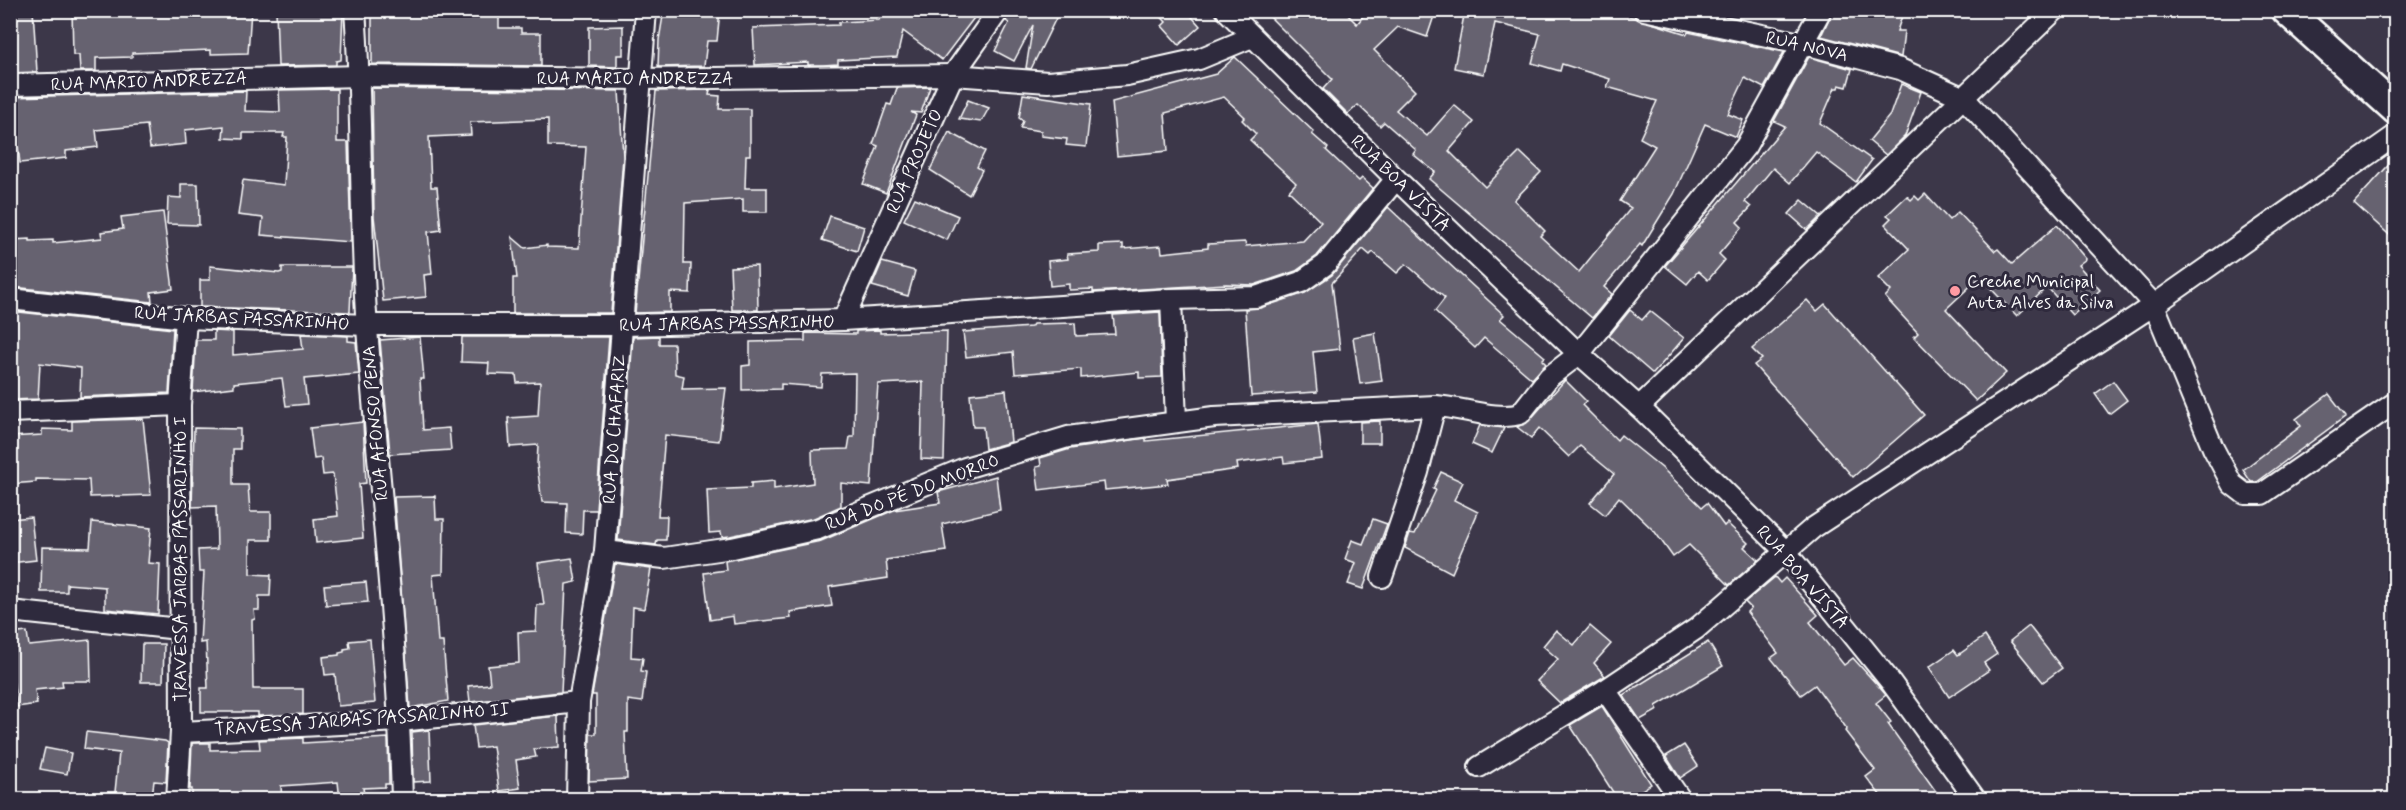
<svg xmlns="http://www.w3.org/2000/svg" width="2406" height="810" font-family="Mynerve,sans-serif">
<rect width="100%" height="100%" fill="#3c3749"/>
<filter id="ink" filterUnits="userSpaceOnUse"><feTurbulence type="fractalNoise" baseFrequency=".0167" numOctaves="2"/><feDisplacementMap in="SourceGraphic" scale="12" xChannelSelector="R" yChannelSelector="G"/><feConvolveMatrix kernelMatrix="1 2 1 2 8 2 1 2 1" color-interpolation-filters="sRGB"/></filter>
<g filter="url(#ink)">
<!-- building -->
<g fill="#666270" stroke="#fff" stroke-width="1.5">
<path d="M10,10H33L37,72L10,73Z"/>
<path d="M72,10H251L248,53L211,54V50L132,53V57L96,58V71H80L79,55H73Z"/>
<path d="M276,10H343L341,60L336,61V65L278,66Z"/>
<path d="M372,10H499V28H521V33H541V66L372,64Z"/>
<path d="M664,10H720L717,41H707L704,66L658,67L659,40Z"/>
<path d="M875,10H980L942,60L903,31L897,57L838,60V64L823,65H808V62L755,65L753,28L839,25V22L879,20L881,15Z"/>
<path d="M1011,10H1060L1031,69L1026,68L1033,25L1014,61L995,51L1009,23L1006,21Z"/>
<path d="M1155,10H1186L1200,26L1179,45L1162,26L1166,22Z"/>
<path d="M1263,10H1343L1357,24L1368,10H1436L1427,37L1398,27L1374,50L1415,91L1396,110L1427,136L1454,105L1474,122L1449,151L1485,187L1520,152L1541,172L1514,200L1545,231L1540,236L1579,272L1631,208L1620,201L1655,146L1640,138L1657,101L1607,87L1610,79L1562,64L1560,71L1532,63L1540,34L1495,23L1484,74L1454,68L1465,10H1610L1687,34L1688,32L1784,52L1764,88L1745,78L1728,114L1743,120L1736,137L1705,124L1674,194L1642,246L1640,244L1604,287L1612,294L1592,318L1429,179L1435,172L1413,154L1416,150L1384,122L1380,126L1358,105L1348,114L1323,89L1332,79Z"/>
<path d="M1833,10H1904L1897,31H1904L1901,57L1821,36Z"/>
<path d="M623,26V55H617V67L589,66V27Z"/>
<path d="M1235,57L1314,132L1312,134L1328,148L1326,150L1359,181L1362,178L1373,188L1317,256L1296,271L1254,285L1226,284L1093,292V289L1069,290V284L1050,286L1048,261L1068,259L1067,254L1099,252V245L1123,244V249L1161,246L1162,253L1208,248V244L1245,242L1246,246L1303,241L1321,222L1289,191L1296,183L1250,140L1256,134L1242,120L1245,117L1224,97L1165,113L1168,151L1117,156L1112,102L1216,74Z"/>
<path d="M1809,57L1852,69L1847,87L1839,85L1838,88H1835L1820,123L1872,160L1856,182L1816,152L1790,183L1773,168L1745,202L1751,207L1737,222L1742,227L1719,254L1725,260L1708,280L1698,271L1687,284L1665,266L1785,126L1774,121Z"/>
<path d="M1901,84L1921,92L1905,136L1886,155L1869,141L1890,115Z"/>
<path d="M930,87L921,113L911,112L916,115L886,193L863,184L878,146L873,144L887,104L891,105L897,88Z"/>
<path d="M372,88L619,91L623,157L611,313H513V278H517L512,237L525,248L547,245V247L579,248L586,147L548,146V119L470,122L471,135L429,137L431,187H437L441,230L428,232L432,274L424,275L426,297L383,301L374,216Z"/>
<path d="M337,89V142H348L351,242L261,235L263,218L238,215L243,180L284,185L287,137H283L284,133H243V139L223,138L224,126L185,130L186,144L150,148L147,125L96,130L98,147L66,151V158L20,163L18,148L10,149V97L246,91L245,111L280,112L279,90Z"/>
<path d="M710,90L709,95L720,96L719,109H750V155H746L745,188H767V212H743V199L685,203L684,264H691L690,293L670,292V312L635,313L656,91Z"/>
<path d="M1023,94L1091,104L1086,147L1066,145L1067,139L1041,136V131L1020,128L1023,121L1019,118Z"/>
<path d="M968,100L989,108L981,122L959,119Z"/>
<path d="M949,132L985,151L977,167L982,170L969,195L930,170Z"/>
<path d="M2396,157V241L2354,203Z"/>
<path d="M181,184H198L199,225L167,224L168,197L181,198Z"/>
<path d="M1925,194L1949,220L1958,212L1995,251L1998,249L2012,264L2057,225L2086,259L2078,265L2100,290L2072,315L2047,287L2017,316L1980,277L1946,309L2006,373L1976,401L1914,337L1918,333L1885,297L1891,291L1878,278L1909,249L1885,224L1891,218L1887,215L1907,196L1911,200L1915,196L1919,200Z"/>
<path d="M915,198L958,216L947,240L904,220Z"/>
<path d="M1802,200L1821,216L1807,230L1789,214Z"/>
<path d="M1388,207L1504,315L1500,319L1545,357L1542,360L1546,364L1532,379L1484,338L1475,348L1435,311L1445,298L1406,264L1397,273L1373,252L1370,255L1363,249L1332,283L1340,349L1313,352L1317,392L1251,396L1245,309L1260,308L1305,293L1332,275Z"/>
<path d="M163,212L173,289L151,292L152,302L13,287L10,240L30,239V241L53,240V243L102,238L101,232L123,229L121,217Z"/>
<path d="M830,216L864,227L857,251L822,240Z"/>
<path d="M882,262L915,271L908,296L872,286Z"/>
<path d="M210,266L279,273L282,272V267H352L350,312L200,307V280H210Z"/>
<path d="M757,266L758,310H732L730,267Z"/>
<path d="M1807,300L1817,311L1825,304L1924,415L1853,477L1754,365L1762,359L1752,349Z"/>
<path d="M1630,310L1642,320L1650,311L1684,338L1653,374L1609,336Z"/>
<path d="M10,311L173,329L169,393L80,397L81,368L40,363L38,399L10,400Z"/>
<path d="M1160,312L1162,377L1139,378V372L1081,378V369L1015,374L1013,352L966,357L963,332L1031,327L1033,324L1075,323L1076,336L1115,334L1113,315Z"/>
<path d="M880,330V333L947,331L944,460L921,459L923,382L878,384L871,486L841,483V506L814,518L730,536L722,537L721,532L709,533L707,490L751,488V483L774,481V489L813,483L812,450L848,449L850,437H854L855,373L822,374L821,387L781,384V389L742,390V366L750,365V342L805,341V333L856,334V331Z"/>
<path d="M214,331L233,332V355L303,349L301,334L348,336V341L356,342L359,374L304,379L307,404L286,406L282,378L234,383V387L193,392L196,340H214Z"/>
<path d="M1375,333L1382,381L1360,384L1353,337Z"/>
<path d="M659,336V344H674L675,374L684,376L682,389L726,388L719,441L665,435L658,516H667L666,540H657L656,545L618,540L633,337Z"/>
<path d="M420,337L424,379H420L423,430L449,428L451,450L390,454L380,340Z"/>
<path d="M462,337H609L596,510H583L582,534L566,533L567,503L542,502L537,465L538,445L510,447L508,418L538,416L540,382L517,383L516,375L488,374L489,363L461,362Z"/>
<path d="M1565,380L1586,401L1582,405L1617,440L1621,435L1636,447L1662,468L1702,507L1707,503L1724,526L1727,523L1748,543L1744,547L1758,560L1729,585L1689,545L1673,557L1655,532L1619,497L1605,515L1590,503L1614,474L1580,446L1569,457L1539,428L1531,438L1517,427L1529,421Z"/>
<path d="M2113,381L2127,400L2109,414L2095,394Z"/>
<path d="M1006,390L1011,442L985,449L983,427H973L970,394Z"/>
<path d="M2329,394L2346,416L2257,482H2251L2243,470L2301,426L2296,419Z"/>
<path d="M143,419L151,495L90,497L89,480L36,479V482L10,484V437L42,435V429L72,430V421Z"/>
<path d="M1380,421V443H1360V422Z"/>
<path d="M363,422L366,483L359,484L363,538L316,543L314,519L338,516L333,474L323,475L321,458L314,459L310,428Z"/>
<path d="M1318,424L1322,459L1284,463L1283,457L1237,463L1238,469L1167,479L1168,484L1105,490L1104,482L1039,490L1036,467L1041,466L1040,458L1070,449L1146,438V441Z"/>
<path d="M1480,425L1504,428L1492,453L1472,444Z"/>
<path d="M194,428L240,429V449H233V485H248L250,512H271V540H250V574L271,575L270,596H259V610H254L255,619L252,620L253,689H303V714L258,716V712H201V688H208L206,642L200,643L204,572H199L198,550L217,549L216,506L192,507Z"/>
<path d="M1441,472L1463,482L1454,500L1478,512L1452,573L1405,548L1410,533L1415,534L1436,490L1433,489Z"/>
<path d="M996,476L1000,510L942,524L946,551L886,560L888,578L829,587L832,606L790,612L791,618L734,624L733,616L710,620L704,573L726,570L725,561L821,541L894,510L940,503L938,492Z"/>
<path d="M435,496L436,519H444L443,574L433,575L438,642H443L448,701L410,708L394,497Z"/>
<path d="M31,517L36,560L10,563V519Z"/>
<path d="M1373,519L1387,524L1363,589L1348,584L1356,563L1345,559L1352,540L1363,544Z"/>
<path d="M92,522L151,528L148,563L160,564L158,614L105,609V587L67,584V592H41L42,547L90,548Z"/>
<path d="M572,558L576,582L566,584L561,692L470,702L468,686L490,684L488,666L519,663L518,632L536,631L537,605H544L538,563Z"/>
<path d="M615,564L651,569L644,609L633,607L631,657L643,658L641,671L646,672L642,702L628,700V732H625L627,779L589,781L590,734H596V695H592Z"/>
<path d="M1775,577L1780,583L1785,578L1818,615L1810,622L1844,665L1853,658L1880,688L1886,695L1876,703L1891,722L1888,724L1942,800H1884L1866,777L1875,770L1845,731L1847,729L1815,685L1801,695L1771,658L1778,653L1747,612L1751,608L1745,602Z"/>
<path d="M366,582L368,602L326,605L324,585Z"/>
<path d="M1590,626L1611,644L1594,663L1605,676L1560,703L1537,681L1558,659L1543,646L1556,630L1574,645Z"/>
<path d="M2029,626L2062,668L2043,682L2010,641Z"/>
<path d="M27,632L29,646L90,640L91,681H62L63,687L35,690L37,704L17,707L10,659V634Z"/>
<path d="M1985,636L1997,654L1984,663L1989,670L1949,697L1929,667L1954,650L1958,655Z"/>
<path d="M370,639L375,703L338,706L335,674L325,675L323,657L339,655V653L344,652V649L350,648L349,641Z"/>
<path d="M1708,642L1723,666L1656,706L1658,710L1640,720L1623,695Z"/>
<path d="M142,644H164L163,682H141Z"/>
<path d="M1602,706L1651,784L1639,792L1643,800H1618L1570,725Z"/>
<path d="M558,716L559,747L534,749L536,757L516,760L520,788L499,791L493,746L476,748L473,725Z"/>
<path d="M429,730L431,781L413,782L412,732Z"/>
<path d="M86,732L165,741L168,743L166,782L154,781L152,796L115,792L119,753L84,749Z"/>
<path d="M303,738V743L388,738L389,784H385V787L363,788L365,800H340L338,782L281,786L282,800H192V789H190L192,743H210V750L260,749L259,740Z"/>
<path d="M1684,745L1698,766L1680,778L1666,756Z"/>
<path d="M45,748L71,753L67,774L40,769Z"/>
</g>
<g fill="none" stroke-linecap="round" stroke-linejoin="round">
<!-- minor casing -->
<g stroke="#fff" stroke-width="24">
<g id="minor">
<path d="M355,10C363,116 359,223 367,328C379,485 398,642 402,800"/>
<path d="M1226,10L1396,179L1579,354L1639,407L1786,552L1890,681L1976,800"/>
<path d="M1644,10L1805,44L1900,69L1964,98L2154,305L2213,448L2232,484L2245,494H2262L2396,402"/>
<path d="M10,85L360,76L641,79L953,75L1048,82L1127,75L1199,59L1252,37"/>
<path d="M10,299L186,318L367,325H622L843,320L1171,299L1256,297L1301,282L1325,265L1396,179"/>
<path d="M1171,299L1176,421"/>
<path d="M843,320L953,75L999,10"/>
<path d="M1639,407L2055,10"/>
<path d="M10,412L180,405"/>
<path d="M605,551L664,558L732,548L818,529L965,468L1068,437L1214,417L1435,406C1461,407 1496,421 1520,414L1549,377L1579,354L1746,146L1821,10"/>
<path d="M1382,577L1418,472L1435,406"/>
<path d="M10,611L179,629"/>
<path d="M1605,690L1681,800"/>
<path d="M181,732L400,721L579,702"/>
<path d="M1479,767L1605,690L1696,629L1813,528L2154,305L2396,135"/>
<path d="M177,800L181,732L180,405L186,318"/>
<path d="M577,800L579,702L605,551L646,10"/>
</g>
</g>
<!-- secondary casing -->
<g stroke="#fff" stroke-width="33">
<path id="secondary" d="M2286,10L2396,110"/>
</g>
<!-- minor -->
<use href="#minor" stroke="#2f2a3d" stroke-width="20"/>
<!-- secondary -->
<use href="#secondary" stroke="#2f2a3d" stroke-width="28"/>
</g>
</g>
<!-- markers -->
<circle fill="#ff9aa2" stroke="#2f2a3d" stroke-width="2" cx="1955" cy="291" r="6"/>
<g text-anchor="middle" stroke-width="6" stroke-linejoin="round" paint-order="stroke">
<!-- street labels -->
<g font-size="18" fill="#fff" stroke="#2f2a3d">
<text transform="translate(1807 46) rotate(13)" y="6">RUA NOVA</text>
<text x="635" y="84">RUA MARIO ANDREZZA</text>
<text transform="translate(149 81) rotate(-2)" y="6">RUA MARIO ANDREZZA</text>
<text transform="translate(914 161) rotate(-66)" y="6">RUA PROJETO</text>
<text transform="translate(1401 183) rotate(44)" y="6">RUA BOA VISTA</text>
<text transform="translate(242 318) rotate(3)" y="6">RUA JARBAS PASSARINHO</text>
<text transform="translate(727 323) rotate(-1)" y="6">RUA JARBAS PASSARINHO</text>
<text transform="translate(375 423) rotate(-95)" y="6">RUA AFONSO PENA</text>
<text transform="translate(614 429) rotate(-86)" y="6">RUA DO CHAFARIZ</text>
<text transform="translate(912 492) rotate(-21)" y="6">RUA DO PÉ DO MORRO</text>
<text transform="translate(180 559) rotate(-90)" y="6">TRAVESSA JARBAS PASSARINHO I</text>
<text transform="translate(1803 577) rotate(49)" y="6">RUA BOA VISTA</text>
<text transform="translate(362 719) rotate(-4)" y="6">TRAVESSA JARBAS PASSARINHO II</text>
</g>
<!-- poi labels -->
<g font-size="18" fill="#fff" stroke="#2f2a3d" text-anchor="start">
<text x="1967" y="287">Creche Municipal<tspan x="1967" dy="21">Auta Alves da Silva</tspan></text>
</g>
</g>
<!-- margin -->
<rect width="2406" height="810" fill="none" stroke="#2f2a3d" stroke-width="36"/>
<rect x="18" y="18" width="2370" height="774" fill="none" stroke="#fff" stroke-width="2" filter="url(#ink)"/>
</svg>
